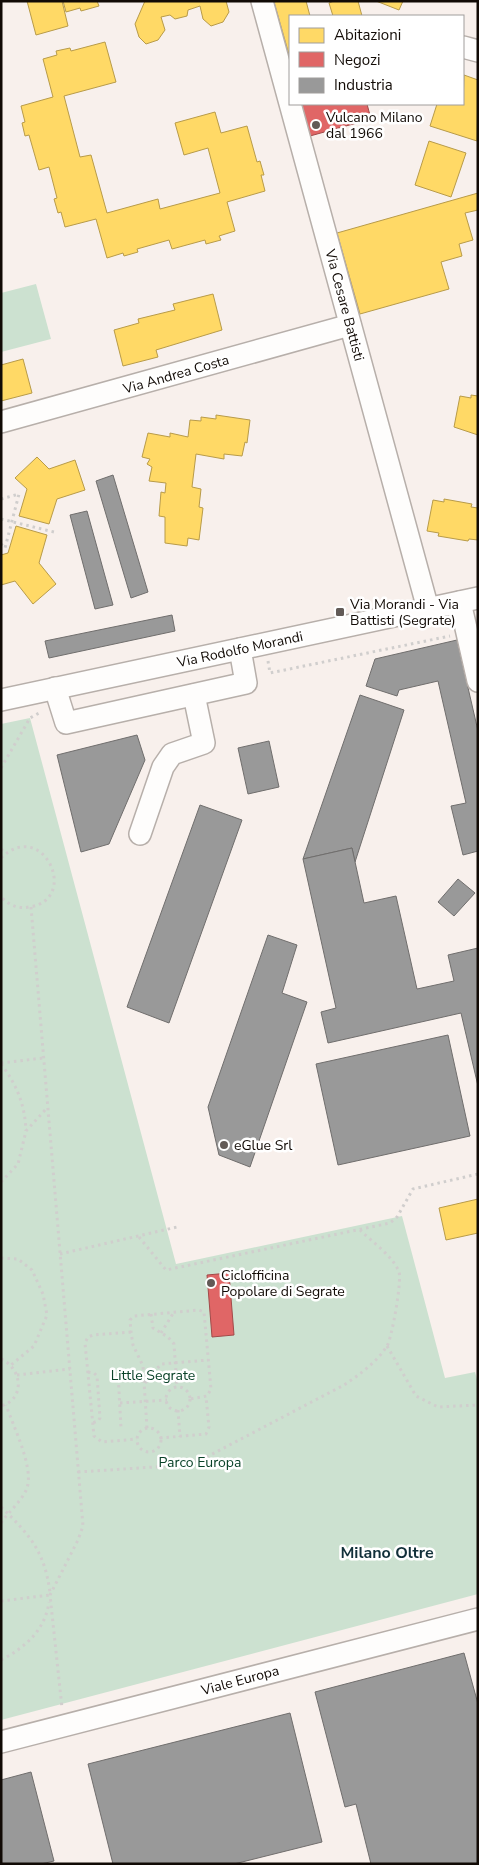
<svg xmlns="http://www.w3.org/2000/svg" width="479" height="1865" font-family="'Nunito Sans',sans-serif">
<rect width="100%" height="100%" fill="#f8f0ec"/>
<!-- green -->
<g fill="#cce1d0">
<path d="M36,284L51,339L1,352V293Z"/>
<path d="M30,718L176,1264L402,1216L445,1378L475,1372L478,1383V1594L1,1720V724Z"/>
</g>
<!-- homes -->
<g fill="#ffd966" stroke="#b89b49">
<path d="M27,1H62L68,26L36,35Z"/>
<path d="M63,1H97L99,6L81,11L80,8L66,12Z"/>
<path d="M145,1H226L229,12L223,22L211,26L203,19L200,6L188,10L187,16L175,19L170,15L161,17L165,30L158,40L146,44L139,37L135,24Z"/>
<path d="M278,1H306L310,16H290V58L274,2Z"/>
<path d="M334,1H358L362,16H333L329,3Z"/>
<path d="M376,1H403L399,10Z"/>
<path d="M105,42L116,82L64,96L80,157L91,155L107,213L158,199L160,209L220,193L208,148L184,155L175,123L215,112L221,133L247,126L257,162L260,161L264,175H261L265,191L227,202L235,231L219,236L221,240L206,244L205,240L172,249L169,240L137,249L138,252L124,256L123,253L107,258L96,219L65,227L61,212L58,213L54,199L57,198L49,167L39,170L29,135L25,136L22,123L25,122L21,106L53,97L43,59L57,55L56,51L70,48L71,51Z"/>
<path d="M464,75L478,80L477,141L430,126L437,104H463Z"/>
<path d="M429,141L466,153L451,197L415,185Z"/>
<path d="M478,193V210L465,213L473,240L459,244L462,256L441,262L449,289L360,314L337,233Z"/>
<path d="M213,294L222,330L156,350L158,357L123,366L114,330L139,323L138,319L175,310L173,304Z"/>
<path d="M23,359L32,393L1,401V365Z"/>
<path d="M471,395L478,396V435L454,427L460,396L471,398Z"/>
<path d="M216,415L250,420L247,443L245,442L242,456L224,454V459L196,454L192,487L201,489L199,507L203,508L199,540L188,538L187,546L165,543V517L159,516L161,492L165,493L166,483L149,481L152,467L147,464L150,459L142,457L148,433L170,437V433L188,437L190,420L201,421V417L216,419Z"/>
<path d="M37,457L49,469L75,460L85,490L57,499L49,524L19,516L27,489L15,478Z"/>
<path d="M444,499L472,504L471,507L478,508V540L469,539L468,541L438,536L439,533L427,531L433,500L444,502Z"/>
<path d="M16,526L47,535L39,563L56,584L33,604L15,581L1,585V555L8,553Z"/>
<path d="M478,1199V1233L446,1240L439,1208Z"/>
</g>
<!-- shops -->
<g fill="#e06666" stroke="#a24a49">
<path d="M301,104H367L371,119L310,136Z"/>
<path d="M229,1273L234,1335L212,1337L207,1275Z"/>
</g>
<!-- industry -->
<g fill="#999" stroke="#706e6d">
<path d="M113,475L148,592L131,598L96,481Z"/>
<path d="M87,511L113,605L95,609L70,515Z"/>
<path d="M172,615L175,631L49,658L45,641Z"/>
<path d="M457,640L478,731V851L463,855L451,806L466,803L438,681L399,690L397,696L366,686L375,659Z"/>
<path d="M360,695L404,710L355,862L352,848L303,859Z"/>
<path d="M137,735L145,760L109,844L81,852L57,755Z"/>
<path d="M269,741L279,787L248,794L238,748Z"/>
<path d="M200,805L242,820L169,1023L127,1007Z"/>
<path d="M352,848L364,903L396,896L417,989L454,981L448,955L478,948V1086L461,1013L328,1043L321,1012L336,1008L303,859Z"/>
<path d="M458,879L475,893L454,916L438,902Z"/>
<path d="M268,935L297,945L282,993L307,1002L250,1167L219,1155L208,1107Z"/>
<path d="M448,1035L470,1136L338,1165L316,1064Z"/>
<path d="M464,1653L478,1704V1864H371L356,1804L345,1807L315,1692Z"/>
<path d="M290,1713L322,1842L234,1864H113L88,1764Z"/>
<path d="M31,1772L54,1861L41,1864H1V1780Z"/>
</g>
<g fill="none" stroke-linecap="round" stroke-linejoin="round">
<!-- minor casing -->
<g stroke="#b7afaa" stroke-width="24">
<g id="minor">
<path d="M262,1L428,609"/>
<path d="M463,47L478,51"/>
<path d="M1,422L350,325"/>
<path d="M460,602L478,681"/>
<path d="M55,688L66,723L246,683L240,649"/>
<path d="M1,700L478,598"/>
<path d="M140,834L163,767L172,754L204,743L194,695"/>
<path d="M1,1742L478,1619"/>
</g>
</g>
<!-- path -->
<g stroke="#d0cecd" stroke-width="3" stroke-dasharray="2.5 4" stroke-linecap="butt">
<path d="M1,499L19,494L5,548L1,544"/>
<path d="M1,519L54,532"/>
<path d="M268,661L270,673L450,636"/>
<path d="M1,768L30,718L41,712"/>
<path d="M1,849L6,853"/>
<path d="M1,858C43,817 81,900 29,907C18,909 9,905 1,897"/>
<path d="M31,907L83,1526L78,1540L50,1595L62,1708"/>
<path d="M1,1063L43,1058"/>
<path d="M1,1064C17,1085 25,1105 26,1131"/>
<path d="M1,1182L18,1164L26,1131L47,1108"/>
<path d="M139,1237L166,1270L390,1223L397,1217L413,1189L478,1174"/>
<path d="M60,1254L177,1227"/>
<path d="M1,1258L18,1259L32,1270L43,1294L47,1315L34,1346L11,1365"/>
<path d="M151,1314L153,1328L168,1337L174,1344L177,1387"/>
<path d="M131,1332L93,1335L88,1337L85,1343L94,1436L102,1442L137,1439"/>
<path d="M161,1333L174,1312"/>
<path d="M387,1346L416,1396L438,1407L478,1405"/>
<path d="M1,1359C22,1368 26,1399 1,1406"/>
<path d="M88,1372L94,1373L97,1376L100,1418L98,1421L92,1423"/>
<path d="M118,1372L121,1428"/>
<path d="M17,1375L70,1369"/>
<path d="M145,1383L161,1364L208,1360"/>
<circle cx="178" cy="1399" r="12"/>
<path d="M120,1403L167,1400"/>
<path d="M178,1410L180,1437"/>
<path d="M147,1428L143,1366L133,1345L131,1332L130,1320L134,1316L199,1310L204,1312L211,1389L207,1396L190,1399"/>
<circle cx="149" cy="1440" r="12"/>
<path d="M160,1438L206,1434L209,1427L206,1397"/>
<path d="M78,1472L170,1466L199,1461L344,1385C359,1375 377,1362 387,1346C392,1338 402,1280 399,1272C393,1256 372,1242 360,1230"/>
<path d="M1,1507C30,1535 45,1552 50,1593"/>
<path d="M1,1523C9,1511 22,1501 27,1488C34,1467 13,1426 6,1405"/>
<path d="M1,1601L50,1595"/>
<path d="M1,1660C26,1647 45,1630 49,1602"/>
</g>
<!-- minor -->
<use href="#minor" stroke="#fefdfc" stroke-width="21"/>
</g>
<!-- markers -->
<g fill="#625a56" stroke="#fff" stroke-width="2">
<circle cx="316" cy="125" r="5"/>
<rect x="335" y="607" width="10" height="10" rx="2.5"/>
<circle cx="224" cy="1145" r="5"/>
<circle cx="211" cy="1283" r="5"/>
</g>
<g text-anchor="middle" stroke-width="5" stroke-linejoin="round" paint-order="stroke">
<!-- poi labels -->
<g font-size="14" fill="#110a05" stroke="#fff" text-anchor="start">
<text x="326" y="122">Vulcano Milano<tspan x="326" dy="16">dal 1966</tspan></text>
<text x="350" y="609">Via Morandi - Via<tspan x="350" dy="16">Battisti (Segrate)</tspan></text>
<text x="234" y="1150">eGlue Srl</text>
<text x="221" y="1280">Ciclofficina<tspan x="221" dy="16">Popolare di Segrate</tspan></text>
</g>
<!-- street labels -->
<g font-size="14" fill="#110a05" stroke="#fff">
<text transform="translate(345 305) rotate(75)" y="5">Via Cesare Battisti</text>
<text transform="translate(176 374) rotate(-16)" y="5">Via Andrea Costa</text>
<text transform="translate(240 649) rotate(-12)" y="5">Via Rodolfo Morandi</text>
<text transform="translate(240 1680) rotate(-15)" y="5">Viale Europa</text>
</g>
<!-- park labels -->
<g font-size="14" fill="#094228" stroke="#fff">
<text x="153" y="1380">Little Segrate</text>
<text x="200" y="1467">Parco Europa</text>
</g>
<!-- quarter labels -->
<g font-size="16" font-weight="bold" fill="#12303a" stroke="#fff">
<text x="387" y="1558">Milano Oltre</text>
</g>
</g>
<!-- border -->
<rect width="479" height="1865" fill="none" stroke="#110a05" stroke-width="5"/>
<!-- legend -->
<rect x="289" y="15" width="175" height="90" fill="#ffffff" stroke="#a09d9b"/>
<rect x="299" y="28" width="25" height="15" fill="#ffd966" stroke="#a09d9b"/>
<text x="334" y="40" font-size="15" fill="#110a05">Abitazioni</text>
<rect x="299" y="52" width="25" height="15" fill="#e06666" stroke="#a09d9b"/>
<text x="334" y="65" font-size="15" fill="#110a05">Negozi</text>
<rect x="299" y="78" width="25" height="15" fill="#999999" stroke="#a09d9b"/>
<text x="334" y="90" font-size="15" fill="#110a05">Industria</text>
</svg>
